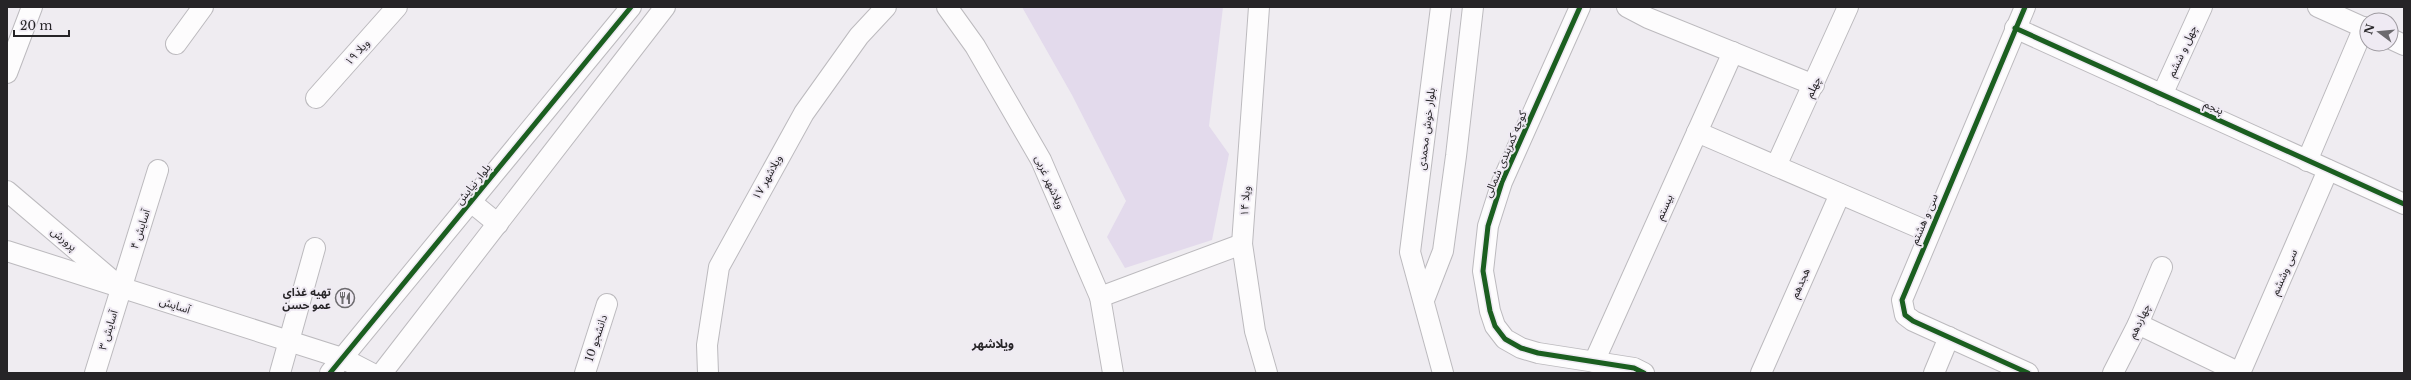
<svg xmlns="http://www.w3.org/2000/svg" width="2411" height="380" font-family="'Libre Baskerville','Noto Sans Arabic',serif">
<rect width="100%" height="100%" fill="#efecf1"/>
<!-- green -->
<path fill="#e3daec" d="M1022,7H1223L1209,126L1229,154L1212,240L1125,268L1107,237L1126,201L1072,95Z"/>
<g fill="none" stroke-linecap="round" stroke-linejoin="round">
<!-- minor casing -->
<g stroke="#bcbabe" stroke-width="22">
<g id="minor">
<path d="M947,7L975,46L1041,160L1100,297L1113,373"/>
<path d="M1441,7L1410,252L1443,373"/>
<path d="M1580,7L1502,182L1488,226L1483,271L1490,311L1495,326L1505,339L1521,348L1538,353L1634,368L1644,373"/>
<path d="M1627,7L1648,18L1814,85"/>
<path d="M2025,7L1902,300L1905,315L1913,321L2028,373"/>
<path d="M2318,7L2367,29"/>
<path d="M2015,28L2404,204"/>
<path d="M2391,39L2404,45"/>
<path d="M176,44L203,7"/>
<path d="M7,73L32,7"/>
<path d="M2162,95L2202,7"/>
<path d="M316,98L397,7"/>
<path d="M1697,132L1929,232"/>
<path d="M2307,161L2364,27"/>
<path d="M1776,166L1848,7"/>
<path d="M7,191L113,281"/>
<path d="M471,202L498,224"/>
<path d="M1242,244L1255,331L1267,373"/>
<path d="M7,251L342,358L371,373"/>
<path d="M1100,297L1242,244L1259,7"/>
<path d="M1424,300L1443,251L1456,156L1473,7"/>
<path d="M2138,324L2240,373"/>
<path d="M1594,362L1733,52"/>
<path d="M95,373L158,170"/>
<path d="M280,373L315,248"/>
<path d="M330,373L631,7"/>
<path d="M382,373L665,7"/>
<path d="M585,373L607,304"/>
<path d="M708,373L707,345L719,267L804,113L859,36L886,7"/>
<path d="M1761,373L1840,194"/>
<path d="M1934,373L1949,337"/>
<path d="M2113,373L2138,324L2162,267"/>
<path d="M2240,373L2328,170"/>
</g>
</g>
<!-- minor -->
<use href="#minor" stroke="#fdfcfd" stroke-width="20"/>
<!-- cycleway casing -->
<g stroke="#efeaf3" stroke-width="8">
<g id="cycleway">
<path d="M1580,7L1502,182L1488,226L1483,271L1490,311L1495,326L1505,339L1521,348L1538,353L1634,368L1644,373"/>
<path d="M2025,7L1902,300L1905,315L1913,321L2028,373"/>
<path d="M2015,28L2404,204"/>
<path d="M330,373L631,7"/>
</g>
</g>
<!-- cycleway -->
<use href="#cycleway" stroke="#1b5e20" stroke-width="5"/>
</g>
<!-- icons -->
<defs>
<g id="restaurant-ring" transform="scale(1)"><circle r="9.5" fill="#efeaf3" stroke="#6c6a6e" stroke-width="1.5"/><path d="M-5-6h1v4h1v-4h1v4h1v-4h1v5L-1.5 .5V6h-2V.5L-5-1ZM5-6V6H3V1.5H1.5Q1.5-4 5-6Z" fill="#6c6a6e"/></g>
</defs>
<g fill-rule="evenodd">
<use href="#restaurant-ring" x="345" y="298"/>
</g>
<g text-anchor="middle" stroke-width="4" stroke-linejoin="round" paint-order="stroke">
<!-- street labels -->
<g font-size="11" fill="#262427" stroke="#efeaf3">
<text transform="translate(2182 51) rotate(-65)" y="4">چهل و ششم</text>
<text transform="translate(357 52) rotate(-48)" y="4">۱۹ ویلا</text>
<text transform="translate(1813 87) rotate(-65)" y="4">چهلم</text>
<text transform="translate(2214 107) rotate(24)" y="4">پنجم</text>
<text transform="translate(1426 129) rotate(-83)" y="4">بلوار خوش محمدی</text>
<text transform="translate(1505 154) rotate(-67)" y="4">کوچه کمربندی شمالی</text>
<text transform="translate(767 177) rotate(-61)" y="4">ویلاشهر ۱۷</text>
<text transform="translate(1050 182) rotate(66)" y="4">ویلاشهر غربی</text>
<text transform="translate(473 184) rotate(-51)" y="4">بلوار نیایش</text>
<text transform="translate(1245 201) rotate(-86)" y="4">۱۴ ویلا</text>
<text transform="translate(1664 207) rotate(-66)" y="4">بیستم</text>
<text transform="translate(1924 219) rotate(-67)" y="4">سی و هشتم</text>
<text transform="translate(140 229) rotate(-72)" y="4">۴ آسایش</text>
<text transform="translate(64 239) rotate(40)" y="4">پرورش</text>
<text transform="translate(2284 272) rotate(-66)" y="4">سی وششم</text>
<text transform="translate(1800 283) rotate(-66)" y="4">هجدهم</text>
<text transform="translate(175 305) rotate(18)" y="4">آسایش</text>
<text transform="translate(2139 321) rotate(-65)" y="4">چهاردهم</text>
<text transform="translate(108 330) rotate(-73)" y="4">۳ آسایش</text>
<text transform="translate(596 338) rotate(-72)" y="4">دانشجو 10</text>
</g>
<!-- poi labels -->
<g font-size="11" font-weight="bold" fill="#262427" stroke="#efeaf3" text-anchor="end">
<text x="331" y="296">تهیه غذای<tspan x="331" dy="13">عمو حسن</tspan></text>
</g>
<!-- neighbourhood labels -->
<g font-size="12" font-weight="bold" fill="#262427" stroke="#efeaf3">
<text x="993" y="348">ویلاشهر</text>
</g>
</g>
<!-- border -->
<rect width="2411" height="380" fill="none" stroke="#262427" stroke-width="16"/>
<!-- north arrow -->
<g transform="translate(2379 32) rotate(286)"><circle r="19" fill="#efeaf3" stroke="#9f9ba1"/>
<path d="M0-3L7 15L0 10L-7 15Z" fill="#6c6a6e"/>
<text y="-6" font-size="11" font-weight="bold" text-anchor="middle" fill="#262427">N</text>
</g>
<!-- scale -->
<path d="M14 30v6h55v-6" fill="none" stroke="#262427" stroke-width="2"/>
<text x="20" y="30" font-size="12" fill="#262427" stroke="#efeaf3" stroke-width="3" paint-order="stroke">20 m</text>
</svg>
